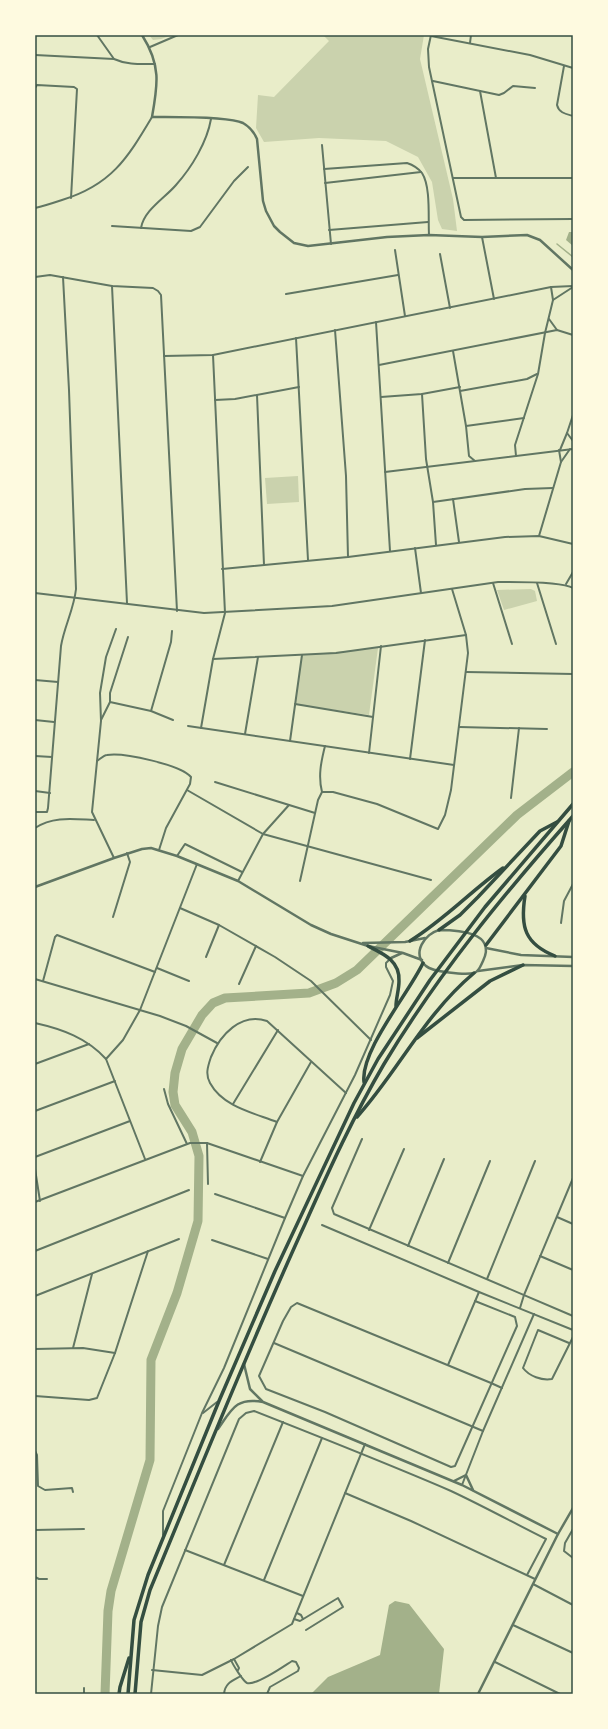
<svg xmlns="http://www.w3.org/2000/svg" width="608" height="1729" font-family="Karla,sans-serif">
<rect width="100%" height="100%" fill="#e9edc9"/>
<!-- green -->
<g fill="#cad2ad">
<path d="M149,35H172L161,39L153,40Z"/>
<path d="M323,35H424L420,59L453,199L457,231L442,229L438,220L432,182L418,157L386,141L319,138L264,142L256,128L258,95L274,97L329,41Z"/>
<path d="M298,476L299,502L267,504L265,478Z"/>
<path d="M531,589L535,591L537,601L504,610L497,590Z"/>
<path d="M378,648L369,715L295,704L302,655Z"/>
</g>
<!-- water -->
<g fill="#a3b18a">
<path d="M569,232H573V246L566,240Z"/>
<path d="M395,1601L409,1604L444,1649L439,1694H311L328,1677L380,1655L389,1605Z"/>
</g>
<g fill="none" stroke-linecap="round" stroke-linejoin="round">
<!-- stream -->
<path stroke="#a3b18a" stroke-width="1.5" d="M557,244L573,257"/>
<!-- river -->
<path stroke="#a3b18a" stroke-width="9" d="M105,1694L108,1611L111,1591L150,1460L151,1360L177,1293L198,1221L199,1156L192,1132L175,1105L173,1092L175,1073L182,1049L202,1015L213,1003L225,998L309,993L336,983L357,970L517,815L573,772"/>
<!-- minor -->
<g stroke="#617663" stroke-width="2">
<path d="M97,35L114,59"/>
<path d="M431,35L428,49L429,67L461,217L464,220L573,219"/>
<path d="M431,36L530,55L573,68"/>
<path d="M470,43L471,35"/>
<path d="M150,47L178,35"/>
<path d="M35,55L114,59C127,65 140,64 155,64"/>
<path d="M564,66L557,105C559,113 566,114 573,116"/>
<path d="M433,81L499,95L504,93L513,86L535,88"/>
<path d="M35,88L37,85L74,87L77,89L71,198"/>
<path d="M480,91L496,178"/>
<path d="M322,145L331,244"/>
<path d="M324,169L407,163C413,165 418,168 422,173C431,187 428,218 429,235"/>
<path d="M453,178H573"/>
<path d="M325,183L421,172"/>
<path d="M35,208C44,206 53,203 62,200C111,185 127,159 152,117"/>
<path d="M112,226L191,231L200,227L234,181L248,167"/>
<path d="M141,228C144,210 165,198 176,185C192,167 207,142 211,119"/>
<path d="M329,230L428,222"/>
<path d="M482,237L494,299"/>
<path d="M395,250L405,316"/>
<path d="M440,254L450,308"/>
<path d="M35,277L50,275L112,286L153,288L158,291L161,295L177,611"/>
<path d="M112,286L127,603"/>
<path d="M286,294L398,275"/>
<path d="M553,300L573,287"/>
<path d="M549,319L557,330"/>
<path d="M376,322L390,551"/>
<path d="M335,330L346,476L348,557"/>
<path d="M296,338L308,560"/>
<path d="M453,351L466,426L469,456L475,461"/>
<path d="M164,356L213,355L551,287L573,286"/>
<path d="M379,365L557,330L573,335"/>
<path d="M460,391L527,379L537,374"/>
<path d="M422,394L426,459L433,502L436,545"/>
<path d="M257,395L264,565"/>
<path d="M381,397L422,394L460,387"/>
<path d="M215,400L235,399L299,387"/>
<path d="M466,426L524,418"/>
<path d="M567,433L573,441"/>
<path d="M559,450L561,462"/>
<path d="M560,450L567,433L573,415"/>
<path d="M516,456L515,445L538,374L545,333L553,300L551,287"/>
<path d="M385,472L573,449"/>
<path d="M453,499L459,542"/>
<path d="M433,502L525,489L553,488"/>
<path d="M539,536L561,462L570,449"/>
<path d="M415,548L421,593"/>
<path d="M222,569L348,557L505,537L539,536L573,544"/>
<path d="M493,583L512,644"/>
<path d="M537,583L556,644"/>
<path d="M566,584L573,572"/>
<path d="M35,593L204,613L332,606L498,582C514,582 561,581 573,588"/>
<path d="M213,659L336,653L466,635"/>
<path d="M466,672L573,674"/>
<path d="M35,680L58,682"/>
<path d="M110,702L151,711L173,720"/>
<path d="M295,704L373,717"/>
<path d="M151,711L171,642L172,631"/>
<path d="M35,720L54,722"/>
<path d="M101,720L110,702V693L128,637"/>
<path d="M188,726L454,765"/>
<path d="M459,727L547,729"/>
<path d="M201,728L213,659L225,613L213,355"/>
<path d="M245,734L258,657"/>
<path d="M290,741L302,655"/>
<path d="M369,753L381,646"/>
<path d="M35,756L52,757"/>
<path d="M410,759L425,640"/>
<path d="M97,761C100,759 104,755 107,755C123,752 181,765 191,777L190,784L166,828L159,850"/>
<path d="M215,782L315,813"/>
<path d="M187,790L263,834L431,880"/>
<path d="M35,791L50,793"/>
<path d="M322,792H333L377,804L438,829L445,815L451,790L468,653L466,635L452,589"/>
<path d="M511,798L519,728"/>
<path d="M35,812H47L48,808L61,646C64,627 74,609 76,589L69,390L63,277"/>
<path d="M35,828C53,816 73,819 94,820"/>
<path d="M177,856L185,844L242,872"/>
<path d="M114,858L92,812L101,721L100,693L106,657L116,629"/>
<path d="M238,881L263,834L289,805"/>
<path d="M300,881L318,800L322,792C318,776 321,762 325,746"/>
<path d="M180,908L219,925L275,957L311,981L371,1040"/>
<path d="M113,917L130,862L127,853"/>
<path d="M561,923L564,901L573,884"/>
<path d="M206,957L219,925"/>
<path d="M157,968L189,981"/>
<path d="M35,979L160,1016L186,1026L217,1043"/>
<path d="M43,981L55,937L57,935L155,972"/>
<path d="M239,984L256,946"/>
<path d="M35,1023C62,1029 87,1038 106,1059L145,1159"/>
<path d="M106,1059L123,1040L140,1010L197,864"/>
<path d="M35,1064L89,1044"/>
<path d="M164,1089L168,1104L187,1144"/>
<path d="M233,1104L278,1030"/>
<path d="M35,1111L115,1081"/>
<path d="M277,1122C254,1113 223,1107 210,1083C205,1074 208,1066 211,1057C220,1035 241,1012 267,1021L346,1093"/>
<path d="M362,1139L332,1208L334,1214L573,1316"/>
<path d="M207,1143L208,1184"/>
<path d="M35,1157L130,1121"/>
<path d="M260,1162L277,1122L311,1062"/>
<path d="M35,1169L40,1201"/>
<path d="M215,1194L285,1218"/>
<path d="M35,1202L190,1143H207L303,1176"/>
<path d="M557,1217L573,1224"/>
<path d="M322,1225L479,1292L573,1330"/>
<path d="M369,1230L404,1149"/>
<path d="M212,1240L268,1259"/>
<path d="M408,1246L444,1159"/>
<path d="M35,1251L189,1190"/>
<path d="M540,1256L573,1270"/>
<path d="M448,1263L490,1161"/>
<path d="M487,1279L535,1161"/>
<path d="M35,1296L179,1239"/>
<path d="M475,1301L515,1317L517,1326L455,1466L451,1467L325,1412L266,1389L259,1376L283,1321L291,1307L297,1303L491,1383L502,1388"/>
<path d="M520,1308L524,1295L573,1178"/>
<path d="M274,1343L483,1431"/>
<path d="M569,1343L538,1330L523,1368C529,1376 542,1381 552,1379L573,1337"/>
<path d="M73,1348L92,1274"/>
<path d="M35,1349L83,1348L115,1353"/>
<path d="M448,1365L479,1292"/>
<path d="M35,1396L89,1400L97,1398L115,1353L148,1251"/>
<path d="M203,1413L217,1402"/>
<path d="M35,1451L37,1455L38,1486L45,1490L72,1488L73,1492"/>
<path d="M462,1485L483,1431L534,1314"/>
<path d="M345,1493L411,1521L535,1579"/>
<path d="M573,1529L565,1543L564,1551L573,1558"/>
<path d="M35,1530L84,1529"/>
<path d="M163,1535V1511L202,1413L224,1368L285,1218L303,1176L355,1075L390,995L393,981L386,967V963L390,959"/>
<path d="M185,1550L303,1596"/>
<path d="M224,1565L283,1422"/>
<path d="M35,1577L39,1579H47"/>
<path d="M264,1580L322,1438"/>
<path d="M533,1584L573,1605"/>
<path d="M297,1613L301,1615L303,1619"/>
<path d="M294,1619L300,1621L338,1598L343,1607L306,1630"/>
<path d="M513,1625L573,1653"/>
<path d="M234,1659L239,1668L238,1670"/>
<path d="M231,1660C233,1665 243,1681 247,1683C256,1686 284,1666 292,1661L296,1662L299,1668L298,1671L270,1687L267,1694"/>
<path d="M495,1662L560,1694"/>
<path d="M152,1670L202,1675L234,1659L292,1624L365,1444"/>
<path d="M84,1694V1688"/>
<path d="M151,1694L158,1626L162,1607L239,1419L246,1413L254,1411C320,1437 386,1463 451,1491C483,1506 514,1523 546,1539L527,1575"/>
<path d="M224,1694C225,1683 232,1681 241,1676"/>
</g>
<!-- tertiary -->
<g stroke="#617663" stroke-width="2.5">
<path d="M142,35C161,65 158,84 152,117C172,117 228,116 243,123C250,127 254,132 257,139L263,201L266,211L274,226L280,232L294,243L308,246L387,237L429,235L482,237L527,235L540,240L573,270"/>
<path d="M35,887L114,858L142,849L151,848L177,856L238,881L311,925L331,934L368,946L403,953L422,960"/>
<path d="M439,930C458,930 497,932 483,961C481,965 479,972 474,973C465,975 432,972 426,966C411,953 425,934 439,930Z"/>
<path d="M363,943L405,942L425,938"/>
<path d="M486,948L521,955L573,957"/>
<path d="M391,958L402,953"/>
<path d="M478,971L523,965L573,966"/>
<path d="M244,1364L250,1389L262,1401"/>
<path d="M218,1429C232,1409 236,1397 263,1402L462,1485L558,1534"/>
<path d="M454,1481L466,1475L473,1490"/>
<path d="M478,1694L558,1534L573,1508"/>
</g>
<!-- trunk -->
<g stroke="#344e41" stroke-width="3.5">
<path d="M525,896C520,927 525,944 555,956"/>
<path d="M439,930L460,915L478,897L540,831L557,822"/>
<path d="M410,941C444,920 471,891 503,868"/>
<path d="M486,945L561,846L569,821"/>
<path d="M368,946C384,954 400,961 399,981C399,990 396,998 396,1006"/>
<path d="M417,1038L490,981L523,965"/>
<path d="M364,1082C360,1051 409,993 423,963"/>
<path d="M357,1117C399,1070 424,1015 474,973"/>
<path d="M119,1694L120,1687L129,1658"/>
<path d="M128,1694L134,1620L148,1575L219,1401L275,1271L354,1103L378,1059L430,980L485,907L573,804"/>
<path d="M135,1694L141,1622L150,1590C201,1467 250,1344 305,1224C329,1170 354,1115 384,1064C438,974 504,894 573,816"/>
</g>
</g>
<!-- border -->
<rect width="608" height="1729" fill="none" stroke="#fefae0" stroke-width="72"/>
<rect x="36" y="36" width="536" height="1657" fill="none" stroke="#344e41" stroke-width="1.5"/>
</svg>
